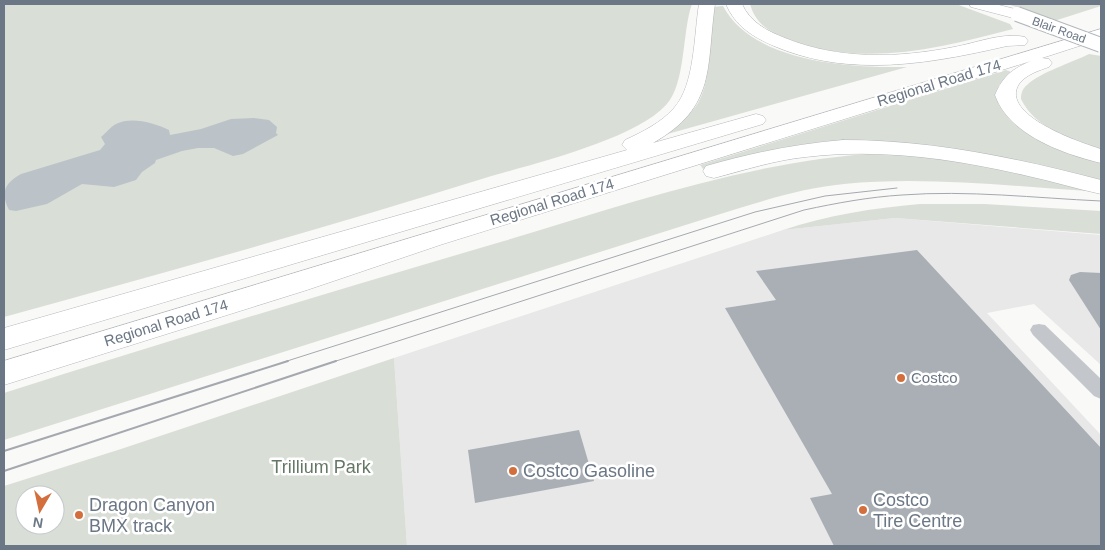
<svg xmlns="http://www.w3.org/2000/svg" width="1105" height="550" font-family="Helvetica,sans-serif">
<rect width="100%" height="100%" fill="#f9f9f7"/>
<!-- built -->
<path fill="#e7e8e7" d="M895,218L1101,235V365L1034,304L987,313L1101,435V546H407L394,358L783,230Z"/>
<!-- green -->
<g fill="#d9ded7" fill-rule="evenodd">
<path d="M4,4H692C682,31 686,84 666,105C634,140 532,164 485,178C325,228 164,273 4,317Z"/>
<path d="M750,4H956L1010,24L1013,29C940,48 864,68 791,40C771,33 756,25 750,4Z"/>
<path d="M1008,4H1101V6L1054,21Z"/>
<path d="M723,6C753,63 851,68 907,67L664,135C676,126 690,116 698,103C712,79 710,35 713,7Z"/>
<path d="M1089,54L1101,56V149C1072,141 1035,128 1021,99C1021,94 1022,89 1027,85C1041,72 1071,63 1089,54Z"/>
<path d="M1006,70L1014,73L999,85L997,97L1101,161V182L1060,171L858,141L704,170L700,165Z"/>
<path d="M882,153L944,157L1043,178L1088,191C1007,186 924,176 844,184C800,188 756,203 714,216L4,440V393C170,340 337,290 504,241C627,204 753,160 882,153Z"/>
<path d="M920,204H984L1101,211V234L895,218L783,230C828,215 873,208 920,204Z"/>
<path d="M394,358L407,546H4V486L121,449ZM25,495H55V525H25Z"/>
</g>
<!-- water -->
<path fill="#bbc3c8" d="M254,118L269,120L277,127L276,133L278,135L243,154L233,156L214,148H198L182,151L156,160L155,163L142,172L136,180L114,187L82,184L47,204L16,211L9,210C0,192 5,183 21,174L100,150L105,144L101,137C106,133 110,127 116,124C131,116 155,123 169,130L170,135L201,129L231,119Z"/>
<!-- building -->
<g fill="#a9afb5">
<path d="M917,250L1101,448V546H834L810,498L832,494L725,308L776,300L756,271Z"/>
<path d="M1080,272L1101,273V330L1069,280L1071,275Z"/>
<path d="M579,430L594,481L475,503L468,450Z"/>
</g>
<g fill="none" stroke-linecap="round" stroke-linejoin="round">
<!-- highway casing -->
<g stroke="#b4b7bb" stroke-width="1">
<g id="highway">
<path d="M699,4H715C706,67 717,107 653,143L756,114L763,116L766,120L763,124L4,350V328L627,150L622,145L625,140C642,132 661,123 674,108C695,85 694,34 699,4Z"/>
<path d="M726,4H742C750,22 767,31 785,38C839,60 898,58 954,47C976,43 1003,32 1025,37L1028,41L1025,45L1007,46C929,64 849,78 774,46C753,37 735,26 726,4Z"/>
<path d="M969,4H995L1023,11L1025,14L1023,17L1017,19L971,7Z"/>
<path d="M1101,29V39L1042,58L1049,59L1052,63L1049,67C1040,70 1025,75 1019,84C999,115 1081,143 1101,149V163C1063,154 1009,135 995,95C1003,76 1012,69 1031,61L443,244L307,290L4,385V361Z"/>
<path d="M843,140C932,140 1016,158 1101,180V194C1077,189 1052,181 1028,176C955,159 881,148 806,157C775,160 745,170 714,178L706,176L703,171L706,166C751,153 796,144 843,140Z"/>
</g>
</g>
<!-- street -->
<path fill="#c3c6ca" fill-rule="evenodd" d="M1039,324L1045,325L1101,379V399L1094,396L1033,335L1030,330L1033,325Z"/>
<!-- highway -->
<use href="#highway" fill="#fff" fill-rule="evenodd"/>
<!-- tram-far1 -->
<g stroke="#a5a9af" stroke-width="1">
<path d="M284,362L755,212L825,196L897,188"/>
<path d="M333,362L804,210C837,203 869,197 902,195C968,190 1035,198 1101,201"/>
</g>
<!-- tram -->
<g stroke="#a5a9af" stroke-width="2">
<path d="M4,451L288,361"/>
<path d="M4,471L336,361"/>
</g>
<!-- secondary-bridge casing -->
<g stroke="#b3b8bd" stroke-width="16" stroke-linecap="butt">
<path id="secondary-bridge" d="M1017,14L1101,45"/>
</g>
<!-- secondary-bridge -->
<use href="#secondary-bridge" stroke="#fff" stroke-width="14"/>
</g>
<!-- markers -->
<g fill="#d36f3d" stroke="#fff" stroke-width="2">
<circle cx="901" cy="378" r="5"/>
<circle cx="513" cy="471" r="5"/>
<circle cx="863" cy="510" r="5"/>
<circle cx="79" cy="515" r="5"/>
</g>
<g text-anchor="middle" stroke-width="5" stroke-linejoin="round" paint-order="stroke">
<!-- far-street labels -->
<g font-size="12" fill="#6b7785" stroke="#fff">
<text transform="translate(1059 30) rotate(20)" y="4">Blair Road</text>
</g>
<!-- street labels -->
<g font-size="15" fill="#6b7785" stroke="#fff">
<text transform="translate(939 83) rotate(-17)" y="5">Regional Road 174</text>
<text transform="translate(552 202) rotate(-17)" y="5">Regional Road 174</text>
<text transform="translate(166 323) rotate(-17)" y="5">Regional Road 174</text>
</g>
<!-- poi labels -->
<g font-size="15" fill="#6b7785" stroke="#fff" text-anchor="start">
<text x="911" y="383">Costco</text>
</g>
<!-- near-park labels -->
<g font-size="18" fill="#667865" stroke="#fff">
<text x="321" y="473">Trillium Park</text>
</g>
<!-- near-poi labels -->
<g font-size="18" fill="#6b7785" stroke="#fff" text-anchor="start">
<text x="523" y="477">Costco Gasoline</text>
<text x="873" y="506">Costco<tspan x="873" dy="21">Tire Centre</tspan></text>
<text x="89" y="511">Dragon Canyon<tspan x="89" dy="21">BMX track</tspan></text>
</g>
</g>
<!-- border -->
<rect width="1105" height="550" fill="none" stroke="#6b7785" stroke-width="10"/>
<!-- north arrow -->
<g transform="translate(40 510) rotate(189)"><circle r="24" fill="#ffffff" stroke="#c4c9ce"/>
<path d="M0-4L9 19L0 12L-9 19Z" fill="#d36f3d"/>
<text y="-8" font-size="14" font-weight="bold" text-anchor="middle" fill="#6b7785">N</text>
</g>
</svg>
